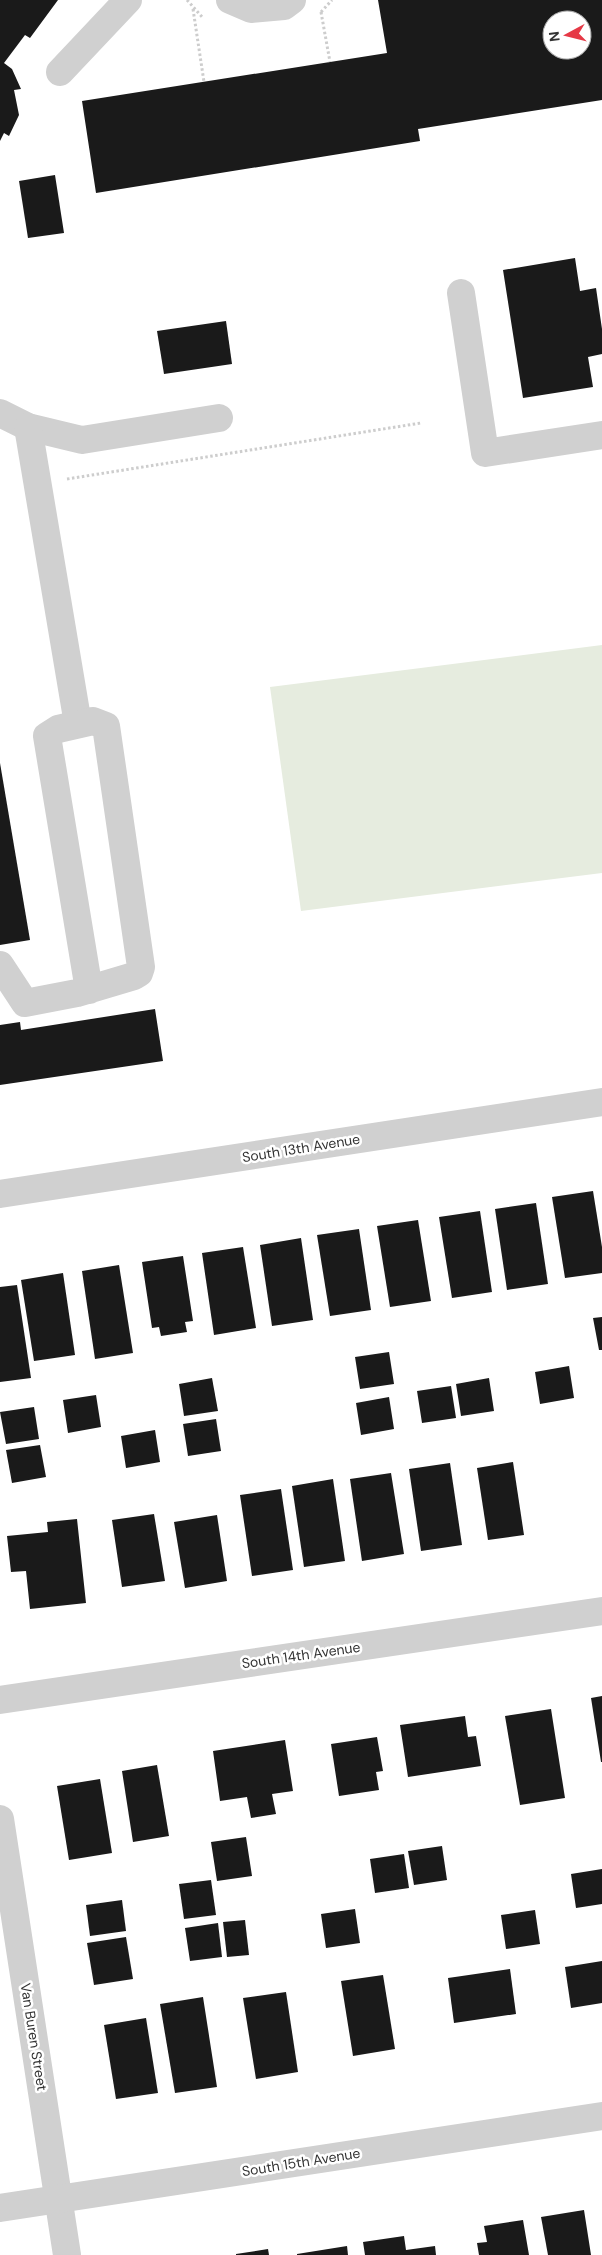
<svg xmlns="http://www.w3.org/2000/svg" width="602" height="2255" font-family="'DM Sans',sans-serif">
<rect width="100%" height="100%" fill="#fff"/>
<!-- green -->
<path fill="#e6ecdf" d="M602,645V873L301,911L270,687Z"/>
<!-- building -->
<g fill="#1a1a1a" fill-rule="evenodd">
<path d="M0,0H58L30,38L25,35L4,63L12,69L21,89L14,90L19,115L9,136L4,133L0,141Z"/>
<path d="M378,0H602V100L418,129L420,141L96,193L82,101L387,53ZM552,20H582V50H552Z"/>
<path d="M55,175L64,233L28,238L19,181Z"/>
<path d="M575,258L580,291L596,288L602,329V354L588,357L593,387L523,398L503,270Z"/>
<path d="M226,321L232,364L164,374L157,331Z"/>
<path d="M0,763L30,940L0,945Z"/>
<path d="M155,1009L163,1061L0,1085V1025L20,1022L21,1030Z"/>
<path d="M593,1191L602,1247V1273L565,1278L552,1197Z"/>
<path d="M536,1203L548,1284L507,1290L495,1209Z"/>
<path d="M480,1211L492,1292L452,1298L439,1217Z"/>
<path d="M418,1220L431,1301L390,1307L377,1226Z"/>
<path d="M359,1229L371,1310L330,1316L317,1235Z"/>
<path d="M301,1238L313,1320L272,1326L260,1245Z"/>
<path d="M243,1247L256,1328L214,1335L202,1253Z"/>
<path d="M183,1256L193,1321L185,1322L187,1332L161,1336L159,1327L152,1328L142,1262Z"/>
<path d="M119,1265L133,1353L95,1359L82,1271Z"/>
<path d="M63,1273L75,1355L34,1361L21,1280Z"/>
<path d="M17,1285L31,1378L0,1382V1287Z"/>
<path d="M602,1317V1350H599L593,1318Z"/>
<path d="M389,1352L394,1384L360,1389L355,1357Z"/>
<path d="M569,1366L574,1398L540,1404L535,1372Z"/>
<path d="M212,1378L218,1411L184,1416L179,1384Z"/>
<path d="M489,1378L494,1411L461,1416L456,1384Z"/>
<path d="M451,1386L456,1418L422,1423L417,1391Z"/>
<path d="M96,1395L101,1427L68,1433L63,1400Z"/>
<path d="M389,1397L394,1429L361,1435L356,1403Z"/>
<path d="M34,1407L39,1439L6,1444L0,1412Z"/>
<path d="M216,1419L221,1451L188,1456L183,1424Z"/>
<path d="M155,1430L160,1462L126,1468L121,1436Z"/>
<path d="M40,1445L46,1477L12,1483L6,1450Z"/>
<path d="M513,1462L524,1535L488,1540L477,1468Z"/>
<path d="M450,1463L462,1545L421,1551L409,1469Z"/>
<path d="M391,1473L404,1554L362,1561L350,1479Z"/>
<path d="M333,1479L345,1561L304,1567L292,1486Z"/>
<path d="M281,1489L293,1570L252,1576L240,1495Z"/>
<path d="M154,1514L165,1581L122,1587L112,1520Z"/>
<path d="M217,1515L227,1581L185,1588L174,1522Z"/>
<path d="M77,1519L86,1603L30,1609L26,1571L11,1572L7,1536L48,1532L47,1522Z"/>
<path d="M602,1696V1762H601L591,1698Z"/>
<path d="M551,1709L565,1798L520,1805L505,1716Z"/>
<path d="M465,1716L468,1737L476,1736L481,1766L408,1777L400,1725Z"/>
<path d="M377,1737L383,1771L376,1772L379,1790L339,1796L331,1744Z"/>
<path d="M285,1740L293,1791L272,1794L276,1814L251,1818L247,1797L220,1801L213,1751Z"/>
<path d="M157,1765L169,1836L133,1842L122,1771Z"/>
<path d="M100,1779L112,1853L69,1860L57,1786Z"/>
<path d="M246,1837L252,1876L217,1881L211,1842Z"/>
<path d="M442,1846L447,1880L414,1885L408,1851Z"/>
<path d="M404,1854L409,1888L375,1893L370,1859Z"/>
<path d="M602,1869V1904L576,1908L571,1874Z"/>
<path d="M211,1880L216,1915L184,1919L179,1884Z"/>
<path d="M122,1900L126,1931L90,1936L86,1905Z"/>
<path d="M355,1909L360,1943L326,1948L321,1914Z"/>
<path d="M535,1910L540,1944L506,1949L501,1915Z"/>
<path d="M245,1920L249,1955L227,1957L223,1922Z"/>
<path d="M218,1923L222,1957L190,1961L185,1928Z"/>
<path d="M126,1937L133,1979L94,1985L87,1943Z"/>
<path d="M602,1961V2003L571,2008L565,1967Z"/>
<path d="M510,1969L516,2014L454,2023L448,1978Z"/>
<path d="M383,1975L395,2049L353,2056L341,1981Z"/>
<path d="M286,1992L298,2072L256,2079L243,1998Z"/>
<path d="M203,1997L217,2087L175,2093L160,2004Z"/>
<path d="M146,2018L158,2093L116,2099L104,2025Z"/>
<path d="M584,2210L591,2255H548L541,2217Z"/>
<path d="M523,2220L529,2255H479L477,2243L487,2242L484,2226Z"/>
<path d="M404,2236L406,2250L435,2246L436,2255H365L363,2242Z"/>
<path d="M347,2246L348,2255H297V2254Z"/>
<path d="M268,2249L269,2255H236V2254Z"/>
</g>
<g fill="none" stroke-linecap="round" stroke-linejoin="round">
<!-- path -->
<g stroke="#cdcdcd" stroke-width="3" stroke-dasharray="2.5 2.5" stroke-linecap="butt">
<path d="M187,0L203,18"/>
<path d="M193,9L204,82"/>
<path d="M321,12L332,0"/>
<path d="M321,12L330,62"/>
<path d="M67,479L421,423"/>
</g>
<!-- minor -->
<g stroke="#d0d0d0" stroke-width="28">
<path d="M230,0L251,9L284,6L292,0"/>
<path d="M60,72L128,0"/>
<path d="M461,293L485,453L602,435"/>
<path d="M0,413L28,427L82,440L219,418"/>
<path d="M28,427L78,724"/>
<path d="M0,965L25,1003L77,993L134,976L139,973L141,967L106,726L93,721L58,729L47,736L89,990"/>
<path d="M0,1194L602,1102"/>
<path d="M0,1700L602,1611"/>
<path d="M0,1819L67,2255"/>
<path d="M0,2208L602,2116"/>
</g>
</g>
<g text-anchor="middle" stroke-width="5" stroke-linejoin="round" paint-order="stroke">
<!-- street labels -->
<g font-size="14" fill="#333" stroke="#fff">
<text transform="translate(301 1148) rotate(-9)" y="5">South 13th Avenue</text>
<text transform="translate(301 1655) rotate(-8)" y="5">South 14th Avenue</text>
<text transform="translate(34 2037) rotate(81)" y="5">Van Buren Street</text>
<text transform="translate(301 2162) rotate(-9)" y="5">South 15th Avenue</text>
</g>
</g>
<!-- north arrow -->
<g transform="translate(567 35) rotate(263)"><circle r="24" fill="#ffffff" stroke="#adadad"/>
<path d="M0-4L9 19L0 12L-9 19Z" fill="#e63946"/>
<text y="-8" font-size="14" font-weight="bold" text-anchor="middle" fill="#333333">N</text>
</g>
</svg>
